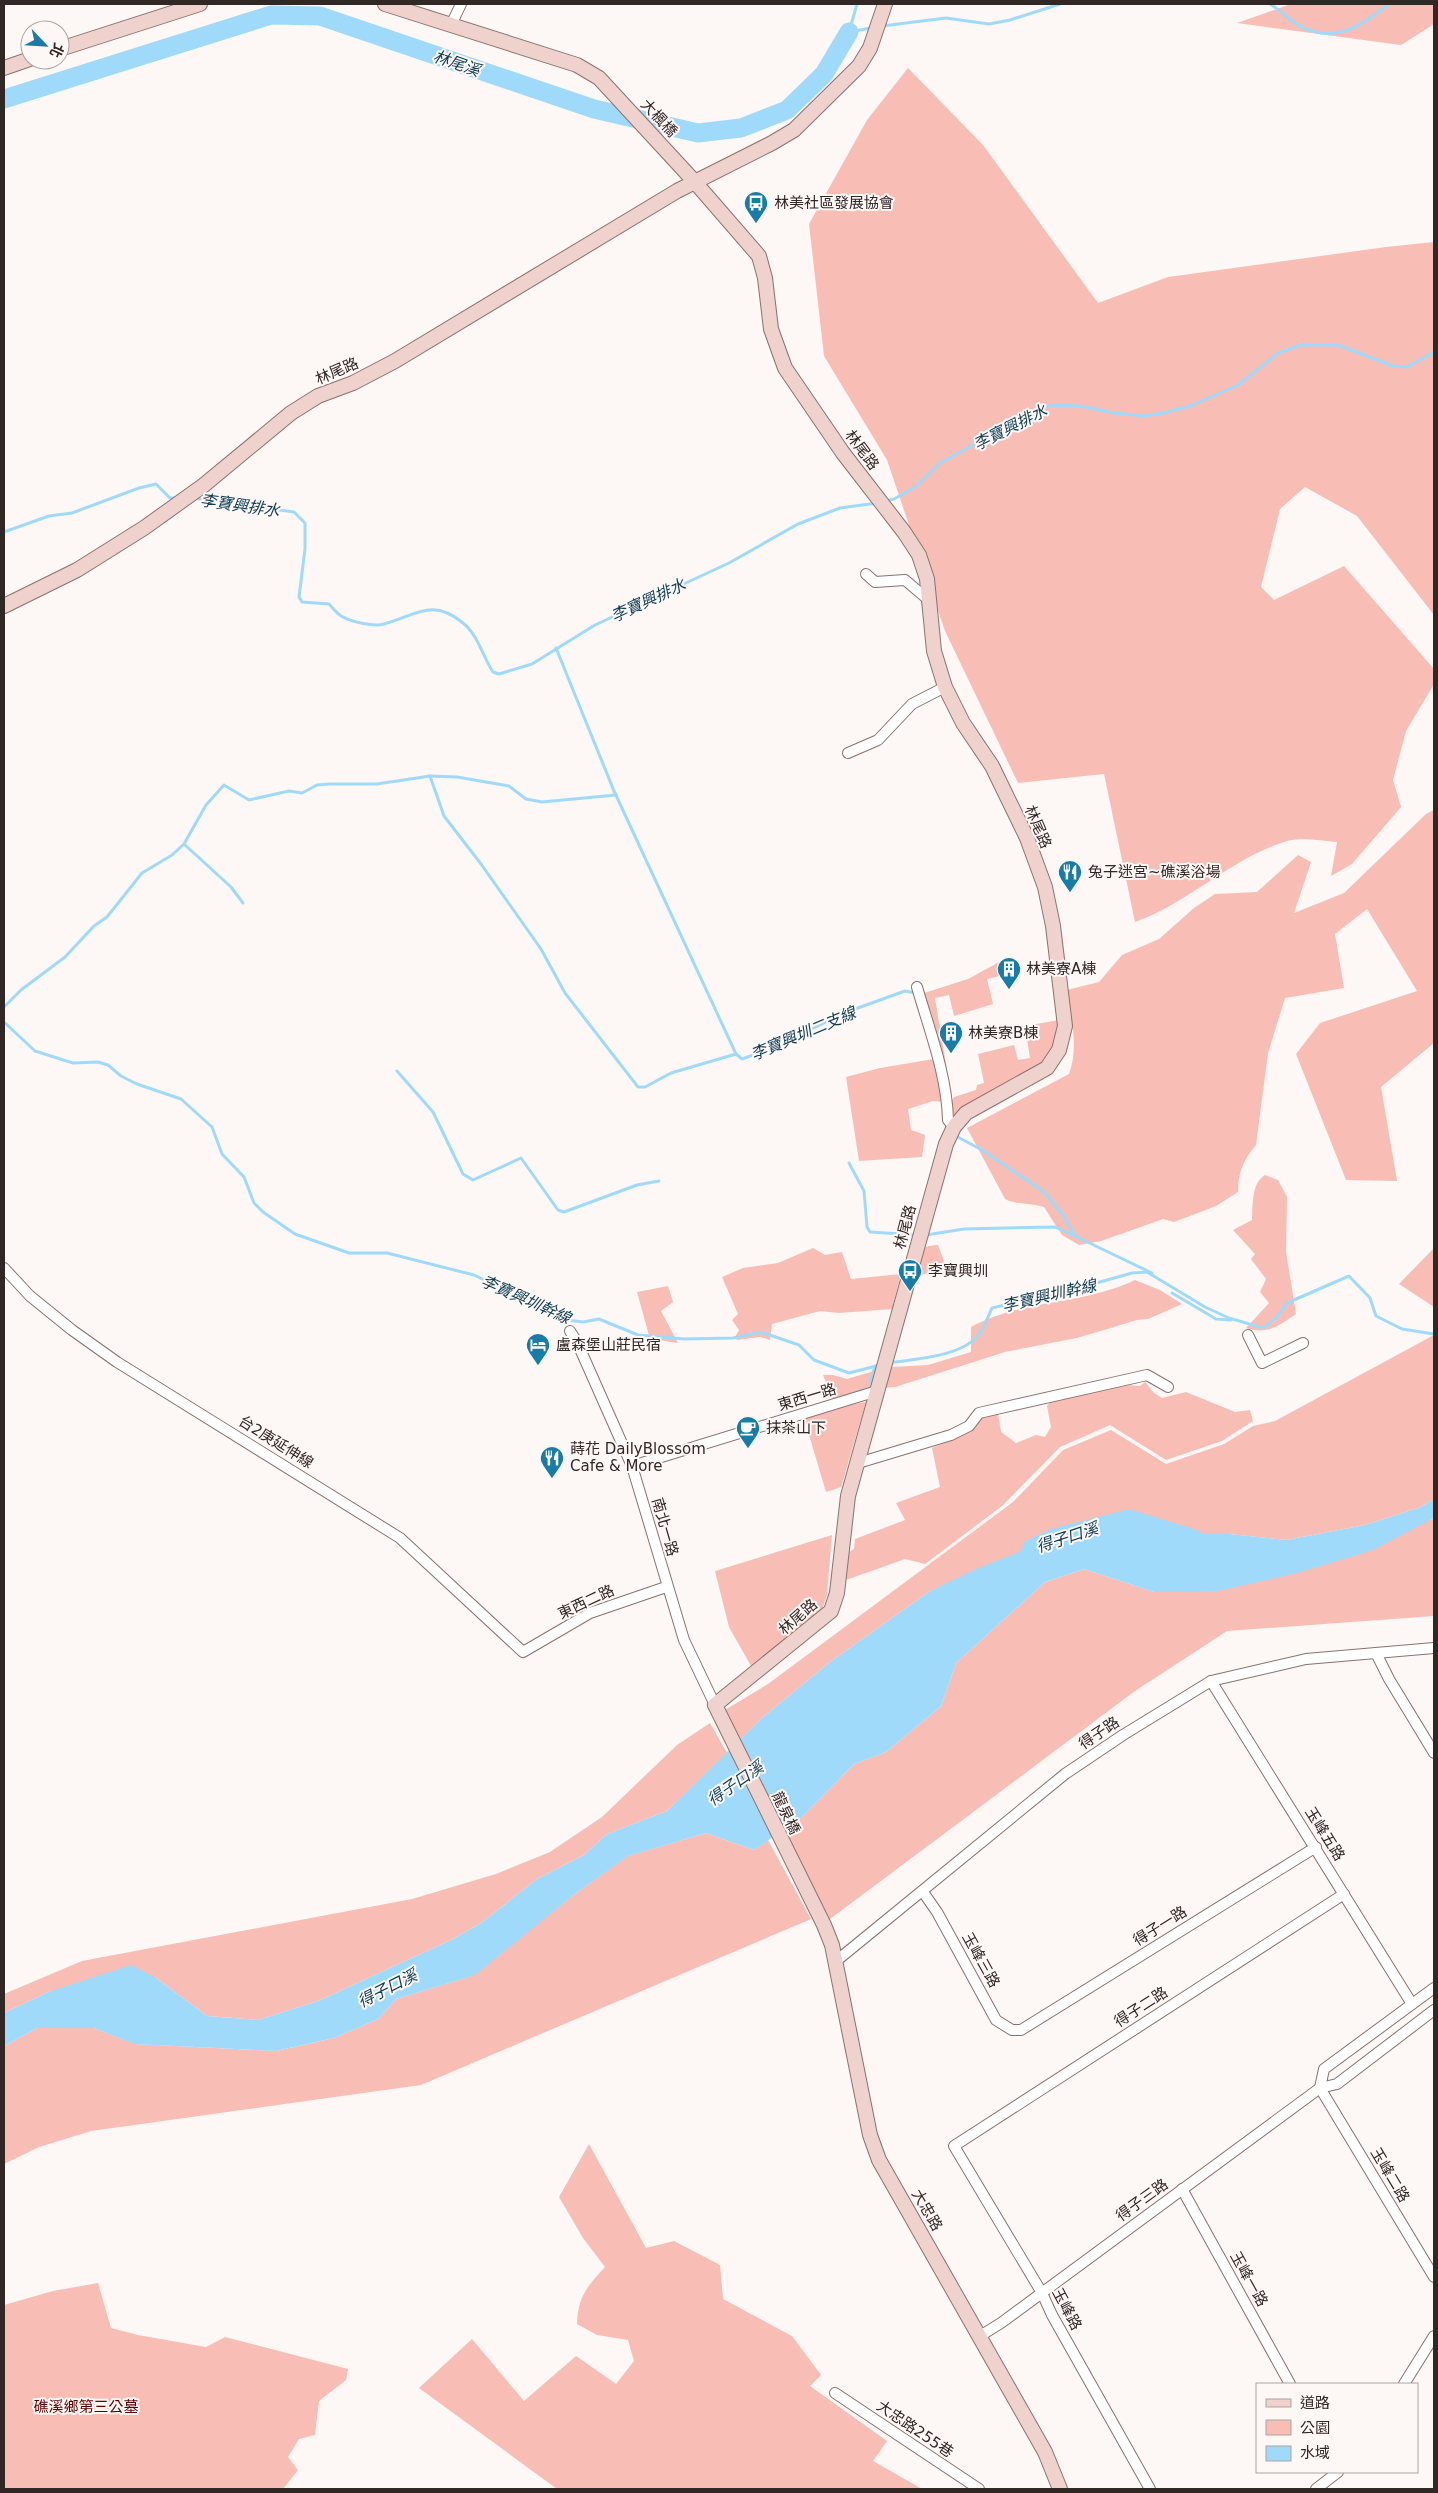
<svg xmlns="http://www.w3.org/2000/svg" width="1438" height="2493" font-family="'DejaVu Sans','Noto Sans TC',sans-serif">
<rect width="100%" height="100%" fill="#fdf7f6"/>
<!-- green -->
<g fill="#f8beb5">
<path d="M1291,4H1434V24L1401,45L1237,23Z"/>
<path d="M908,68L983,145L1098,303L1168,277L1386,247L1434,242V615L1357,516L1305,487L1280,509L1261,587L1274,600L1344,566L1434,669V684L1406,731L1393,780L1401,807L1352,864L1331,876L1337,842C1323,841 1301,837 1287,841C1231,858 1189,903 1135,922L1104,774L1018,783L945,631L887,460L824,356L809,224L867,120Z"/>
<path d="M1434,810V1043L1381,1087L1397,1181L1346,1180L1296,1054L1320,1023L1417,991L1367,909L1335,934L1344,988L1285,998L1268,1053L1256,1145C1243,1160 1238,1173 1238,1192L1216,1206L1174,1222L1163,1219L1101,1241L1079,1245L1062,1235L1044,1207C1031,1203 1017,1205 1005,1199L967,1128L1069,1074C1079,1048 1071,1017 1067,990L1099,982L1122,955L1159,939L1194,908L1215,894L1257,892L1298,855L1311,862L1294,913L1344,893L1426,814Z"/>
<path d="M1001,961L1007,962L1008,974L987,979L993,1004L954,1016L949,995L935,998L949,1082L945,1084L921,994L968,979Z"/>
<path d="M1059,1020V1033L1044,1067L955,1118L950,1104L954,1097L976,1090L977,1085L984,1083L978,1054L1014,1045L1018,1060L1030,1058L1025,1026Z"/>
<path d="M934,1059L944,1102L933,1101L908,1109L911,1130L925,1135L922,1157L859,1161L846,1077L880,1068Z"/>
<path d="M1265,1175L1278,1180L1287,1197L1286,1252L1296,1314C1278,1326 1268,1335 1246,1328L1269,1303L1260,1292L1266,1279L1251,1259L1255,1254L1233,1230L1252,1220C1253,1206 1251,1183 1265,1175Z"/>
<path d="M938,1245L946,1267L912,1278C918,1257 914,1246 938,1245Z"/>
<path d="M813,1248L825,1255L842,1252L851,1279L901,1274L892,1309L839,1313L820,1311L772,1324L770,1340L760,1337L737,1340L735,1337L739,1330L732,1320L738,1314L722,1277L743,1268L778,1263Z"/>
<path d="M1434,1248V1307L1399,1284Z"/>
<path d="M1135,1280L1160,1290L1182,1304L1148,1319L1137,1320L1077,1338L1005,1352L895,1387L883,1388L891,1367L928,1365L971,1352V1327C1021,1299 1084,1305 1135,1280Z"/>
<path d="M668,1286L673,1302L661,1311L678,1343L650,1339L637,1292Z"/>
<path d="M1434,1335V1499L1421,1507L1365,1525L1286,1540L1229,1534L1060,1536L930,1591L830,1662L762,1718L739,1741L725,1710L768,1684L1013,1502L1063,1450L1111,1430L1166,1464L1224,1444L1253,1426L1275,1421Z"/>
<path d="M874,1371L869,1391L834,1402L823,1375H833L847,1379Z"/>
<path d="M1145,1382L1154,1393L1162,1398L1186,1392L1235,1412L1250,1410L1253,1421L1222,1441L1166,1460L1110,1425L1060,1447L1002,1506L925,1564L905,1559L846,1580L845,1555L854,1549L855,1539L905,1520L896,1503L940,1487L932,1448C952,1440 971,1435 981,1416L998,1414L1001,1432L1016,1443L1036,1435L1045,1437L1051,1427L1047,1406L1051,1401L1128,1385L1140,1386Z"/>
<path d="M866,1402L841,1487L826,1492L804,1418L835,1407Z"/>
<path d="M1433,1519L1434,1616L1227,1631L1135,1691L826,1922L783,1830L802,1817L854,1764L886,1752L941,1706L956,1663L1045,1582L1084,1569L1154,1592Z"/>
<path d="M832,1535L827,1594L822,1610L751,1666L729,1627L715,1571Z"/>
<path d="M710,1723L727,1753L667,1811L607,1834L584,1855L537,1879L481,1923L451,1940L318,2001L258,2020L207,2016L156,1978L48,1992L4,2013V1994L82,1961L412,1899L496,1874L550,1852L602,1817L677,1745Z"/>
<path d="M706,1833L754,1850L768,1840L811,1919L421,2085L91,2131L39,2147L4,2164V2046L37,2028H94L135,2044L276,2051L334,2038L378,2019L396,1999L471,1976L576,1893L627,1856Z"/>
<path d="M589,2144L646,2248L674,2241L720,2265L723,2299L792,2336L821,2375L810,2386L887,2441L873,2461L922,2489H557L419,2388L472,2339L524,2401L576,2356L616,2384L634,2361L628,2340L597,2335L577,2324C578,2296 587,2287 605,2267L583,2238L559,2197Z"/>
<path d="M98,2283L111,2328L138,2335L206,2347L225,2337L348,2369L346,2380L319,2401L315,2435L299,2439L288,2457L298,2470L283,2489H4V2305L53,2291Z"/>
</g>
<!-- water -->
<path fill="#a0dafb" d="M1434,1499V1518L1373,1550L1297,1573L1218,1591L1154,1592L1084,1569L1045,1582L956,1663L941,1706L886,1752L854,1764L802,1817L754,1850L706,1833L628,1856L576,1893L475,1975L396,1999L378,2019L334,2038L276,2051L134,2044L94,2028H37L4,2046V2013L48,1992L131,1965L156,1978L207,2016L258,2020L318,2001L451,1940L481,1923L537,1879L584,1855L607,1834L667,1811L762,1718L830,1662L930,1591L978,1568L1060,1536L1118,1525L1184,1534H1229L1286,1540L1365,1525L1421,1507Z"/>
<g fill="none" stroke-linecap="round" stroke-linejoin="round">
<!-- stream -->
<g stroke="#a0dafb" stroke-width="3">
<path d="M857,4L849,32L871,28"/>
<path d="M1270,4C1279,9 1286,17 1295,23C1332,47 1360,26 1389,4"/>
<path d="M882,26L946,18L989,24L1010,20L1060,4"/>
<path d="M193,498L294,512L305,523V549L299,597L302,602L329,604C333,608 337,614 343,617C352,622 374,627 384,624C415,616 432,597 463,623C478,635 483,657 493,672L499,674L532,664L595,625L729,563L798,524L840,508L877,503"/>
<path d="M885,501L894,499L915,487L940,463L1034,411L1051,405L1081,406L1114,413L1143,416L1163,413L1190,406L1238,385L1278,353L1300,345H1338L1393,366L1407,367L1434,352"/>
<path d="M4,532L49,516L72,513L139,488L156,484L170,498H177"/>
<path d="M556,648L614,791L736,1054L742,1059L775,1047L844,1013L905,991L915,993"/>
<path d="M430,776L457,777L509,786L526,799L542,802L616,795"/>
<path d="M184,844L231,887L243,903"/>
<path d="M4,1007L21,990L65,957L94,926L107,917L142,873L172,855L184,844L206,805L224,785L249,800L289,791L302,793L317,785L330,784H377L430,776L444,816L481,864L541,949L565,993L638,1087H645L671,1073L736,1054"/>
<path d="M4,1022L35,1051L73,1063L98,1062L108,1065L121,1076L137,1084L181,1099L212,1127L222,1154L244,1177L254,1203L263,1212L295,1234L349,1253H387L474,1275L567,1320L583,1322L599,1319L638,1335L684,1339L733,1338L761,1332L799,1345L814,1360L849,1373L880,1365"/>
<path d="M397,1071L433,1112L463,1174L473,1180L521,1158L558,1210L564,1212L637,1185L659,1181"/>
<path d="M954,1135L982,1150L1043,1191L1063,1215L1075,1236L1152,1273"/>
<path d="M849,1163L864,1191L867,1227L870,1232L917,1235"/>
<path d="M926,1235L964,1229L1055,1227L1075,1236"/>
<path d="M1172,1293L1216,1319L1231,1320"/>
<path d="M888,1363C914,1359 964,1357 980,1333C985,1326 988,1316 992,1308L1075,1289L1132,1273L1147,1272L1205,1307L1229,1318L1263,1328L1275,1319L1287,1303L1349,1276L1370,1298L1376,1316L1402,1329L1434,1334"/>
<path d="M870,1383L875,1366"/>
</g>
<!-- river -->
<g stroke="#a0dafb" stroke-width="19">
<path d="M4,99L271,15L320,16L594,109L698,133L741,128L787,110L824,74L849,32"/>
<path d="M1031,1549L1057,1537L1129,1519L1194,1539"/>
</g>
<!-- street casing -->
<g stroke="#8b726e" stroke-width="12">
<g id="street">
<path d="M451,25L461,4"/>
<path d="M866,574L875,582L905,580L931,602"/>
<path d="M848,753L878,740L912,704L945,687"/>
<path d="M917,987C929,1029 947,1075 948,1120L954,1127"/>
<path d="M4,1268L30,1296L72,1330L117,1362L400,1538L523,1652L590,1613L666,1587"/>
<path d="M570,1331L577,1342L632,1466L684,1640L715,1705"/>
<path d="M1248,1335L1262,1363L1303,1343"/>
<path d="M858,1463L951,1435L969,1426L979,1413L1147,1375L1168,1387"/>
<path d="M632,1466L877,1391"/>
<path d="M1376,1653L1389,1679L1434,1753"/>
<path d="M1211,1681L1412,2004"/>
<path d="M923,1892L937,1912L996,2020L1012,2030H1021L1316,1847"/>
<path d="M835,1962L1065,1774L1123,1735L1211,1681L1306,1659L1434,1648"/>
<path d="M1320,2088L1434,2277"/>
<path d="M1320,2088L1324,2069L1434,1988"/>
<path d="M1182,2189L1290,2384"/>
<path d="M980,2336L1001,2323L1320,2088L1337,2084L1434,2010"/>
<path d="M1404,2384L1434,2336"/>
<path d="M835,2393L979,2489"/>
<path d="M1150,2489L1052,2315L1042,2293L954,2146L1344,1894"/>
<path d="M1316,2489L1338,2472"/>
</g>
</g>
<!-- secondary casing -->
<g stroke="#8b726e" stroke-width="16">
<g id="secondary">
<path d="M385,4L577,65L599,78L694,181L759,256L765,278L771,329L785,368L843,453L904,532L919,555L927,579L934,651L945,687L963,723L992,766L1027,838L1045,887L1053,926L1065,1026L1059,1050L1047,1068L966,1113L954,1127L946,1144L848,1496L837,1593L831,1611L715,1705L824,1925L832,1945L870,2135L879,2160L1045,2452L1060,2489"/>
<path d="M60,49L200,4"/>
<path d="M4,68L30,59"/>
<path d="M4,606L77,570L144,528L204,485L291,413L318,396L353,383L395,361L677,191L772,143L794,130L859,66L870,48L885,4"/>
</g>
</g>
<!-- street -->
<use href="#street" stroke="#fff" stroke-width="10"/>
<!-- secondary -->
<use href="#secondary" stroke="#efd1cd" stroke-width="14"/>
</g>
<!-- icons -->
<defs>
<g id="bus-pin" transform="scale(1.25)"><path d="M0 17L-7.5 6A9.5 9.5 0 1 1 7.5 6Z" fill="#177ca7" stroke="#fdf7f6"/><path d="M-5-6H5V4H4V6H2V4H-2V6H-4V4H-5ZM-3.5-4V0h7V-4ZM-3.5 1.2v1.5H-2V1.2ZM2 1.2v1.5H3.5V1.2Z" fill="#fff"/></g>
<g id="restaurant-pin" transform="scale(1.25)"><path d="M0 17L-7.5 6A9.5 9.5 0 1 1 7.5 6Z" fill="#177ca7" stroke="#fdf7f6"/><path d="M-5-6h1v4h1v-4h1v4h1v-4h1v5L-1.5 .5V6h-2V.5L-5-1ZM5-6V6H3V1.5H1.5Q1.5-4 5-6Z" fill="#fff"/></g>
<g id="building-pin" transform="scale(1.25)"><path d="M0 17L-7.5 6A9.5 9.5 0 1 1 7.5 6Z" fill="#177ca7" stroke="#fdf7f6"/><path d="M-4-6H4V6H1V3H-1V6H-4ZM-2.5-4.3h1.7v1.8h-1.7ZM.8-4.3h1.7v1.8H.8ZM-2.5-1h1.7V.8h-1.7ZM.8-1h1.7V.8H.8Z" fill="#fff"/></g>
<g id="hotel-pin" transform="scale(1.25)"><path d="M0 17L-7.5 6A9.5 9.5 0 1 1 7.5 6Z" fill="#177ca7" stroke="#fdf7f6"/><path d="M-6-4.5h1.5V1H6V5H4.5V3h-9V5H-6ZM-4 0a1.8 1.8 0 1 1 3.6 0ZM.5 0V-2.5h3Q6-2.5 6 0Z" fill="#fff"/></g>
<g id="cafe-pin" transform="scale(1.25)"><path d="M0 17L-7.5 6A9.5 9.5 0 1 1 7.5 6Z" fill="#177ca7" stroke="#fdf7f6"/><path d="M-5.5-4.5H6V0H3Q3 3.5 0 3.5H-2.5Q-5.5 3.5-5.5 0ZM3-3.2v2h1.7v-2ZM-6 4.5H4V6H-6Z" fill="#fff"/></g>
</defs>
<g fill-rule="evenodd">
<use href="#bus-pin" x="756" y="203"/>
<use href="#restaurant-pin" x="1070" y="872"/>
<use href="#building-pin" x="1009" y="969"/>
<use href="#building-pin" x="951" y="1033"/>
<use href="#bus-pin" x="910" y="1271"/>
<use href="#hotel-pin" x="538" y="1345"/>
<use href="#cafe-pin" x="748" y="1428"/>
<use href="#restaurant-pin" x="552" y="1458"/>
</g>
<g text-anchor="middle" stroke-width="4" stroke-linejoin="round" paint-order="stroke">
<!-- street labels -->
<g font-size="15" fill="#312725" stroke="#fdf7f6">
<text transform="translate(659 118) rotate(47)" y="5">大楓橋</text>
<text transform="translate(337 371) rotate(-23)" y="5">林尾路</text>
<text transform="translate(862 450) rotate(53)" y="5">林尾路</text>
<text transform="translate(1038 827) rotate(67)" y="5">林尾路</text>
<text transform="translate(905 1227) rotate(-75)" y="5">林尾路</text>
<text transform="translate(807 1397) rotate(-17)" y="5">東西一路</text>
<text transform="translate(276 1442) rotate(32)" y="5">台2庚延伸線</text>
<text transform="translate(665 1527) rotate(74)" y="5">南北一路</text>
<text transform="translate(586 1602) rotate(-25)" y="5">東西二路</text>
<text transform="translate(798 1617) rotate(-41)" y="5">林尾路</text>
<text transform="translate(1099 1733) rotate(-34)" y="5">得子路</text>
<text transform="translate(786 1813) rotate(64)" y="5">龍泉橋</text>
<text transform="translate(1325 1834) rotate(58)" y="5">玉峰五路</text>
<text transform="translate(1160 1926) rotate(-32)" y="5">得子一路</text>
<text transform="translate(981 1960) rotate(61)" y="5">玉峰三路</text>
<text transform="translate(1141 2007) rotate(-33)" y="5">得子二路</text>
<text transform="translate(1390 2175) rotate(59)" y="5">玉峰二路</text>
<text transform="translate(1142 2200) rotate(-36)" y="5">得子三路</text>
<text transform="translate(927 2210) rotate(60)" y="5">大忠路</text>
<text transform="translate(1249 2279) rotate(61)" y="5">玉峰一路</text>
<text transform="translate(1067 2309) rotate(62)" y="5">玉峰路</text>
<text transform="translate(915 2429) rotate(34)" y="5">大忠路255巷</text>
</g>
<!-- poi labels -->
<g font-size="15" fill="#312725" stroke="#fdf7f6" text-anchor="start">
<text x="774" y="208">林美社區發展協會</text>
<text x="1088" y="877">兔子迷宮~礁溪浴場</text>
<text x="1026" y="974">林美寮A棟</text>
<text x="968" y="1038">林美寮B棟</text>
<text x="928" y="1276">李寶興圳</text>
<text x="556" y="1350">盧森堡山莊民宿</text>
<text x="766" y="1433">抹茶山下</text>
<text x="570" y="1454">蒔花 DailyBlossom<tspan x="570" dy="17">Cafe &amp; More</tspan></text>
</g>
<!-- park labels -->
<g font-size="15" fill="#5c0000" stroke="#fdf7f6">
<text x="86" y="2412">礁溪鄉第三公墓</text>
</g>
<!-- water labels -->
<g font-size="16" font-style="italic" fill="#0d3d53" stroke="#fdf7f6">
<text transform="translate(457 63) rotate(19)" y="6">林尾溪</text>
<text transform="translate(1010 427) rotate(-27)" y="6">李寶興排水</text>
<text transform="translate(240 505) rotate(8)" y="6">李寶興排水</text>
<text transform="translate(648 600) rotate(-25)" y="6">李寶興排水</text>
<text transform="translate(803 1033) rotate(-23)" y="6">李寶興圳二支線</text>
<text transform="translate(1049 1295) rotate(-13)" y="6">李寶興圳幹線</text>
<text transform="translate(526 1299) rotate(24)" y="6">李寶興圳幹線</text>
<text transform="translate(1067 1537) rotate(-18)" y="6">得子口溪</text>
<text transform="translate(735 1783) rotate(-35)" y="6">得子口溪</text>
<text transform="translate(387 1988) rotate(-27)" y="6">得子口溪</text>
</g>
</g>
<!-- border -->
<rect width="1438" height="2493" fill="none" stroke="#312725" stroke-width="10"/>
<!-- legend -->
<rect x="1256" y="2383" width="162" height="90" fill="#fdf7f6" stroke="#aba4a2"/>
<rect x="1266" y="2399" width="25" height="8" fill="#efd1cd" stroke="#aba4a2"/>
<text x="1300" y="2408" font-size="15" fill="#312725">道路</text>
<rect x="1266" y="2420" width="25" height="15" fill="#f8beb5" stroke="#aba4a2"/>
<text x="1300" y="2433" font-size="15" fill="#312725">公園</text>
<rect x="1266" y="2446" width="25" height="15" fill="#a0dafb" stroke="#aba4a2"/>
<text x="1300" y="2458" font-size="15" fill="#312725">水域</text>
<!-- north arrow -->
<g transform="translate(45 45) rotate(115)"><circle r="24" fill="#fdf7f6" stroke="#aba4a2"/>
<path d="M0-4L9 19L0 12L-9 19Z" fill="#177ca7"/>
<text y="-8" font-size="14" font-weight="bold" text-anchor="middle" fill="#312725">北</text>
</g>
</svg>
